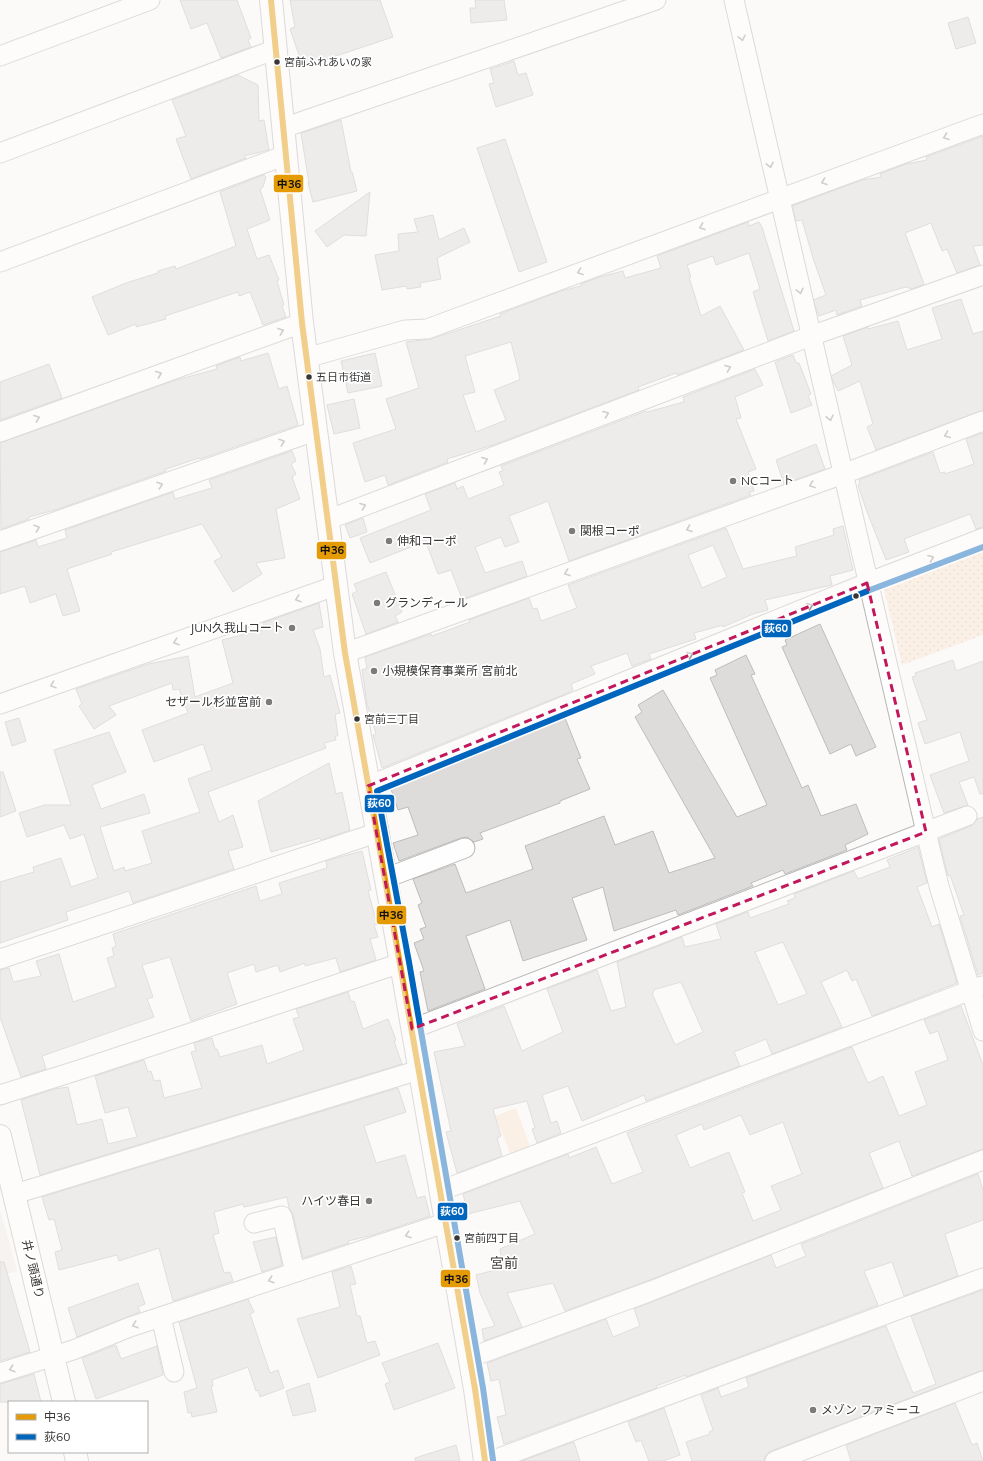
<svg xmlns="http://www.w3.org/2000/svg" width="983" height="1461" font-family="Mulish,'Noto Sans JP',sans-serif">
<defs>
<pattern id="park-dots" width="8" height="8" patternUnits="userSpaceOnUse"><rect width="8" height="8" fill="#fae4d0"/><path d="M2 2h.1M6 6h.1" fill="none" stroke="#d7c4b3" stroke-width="1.8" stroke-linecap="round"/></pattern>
</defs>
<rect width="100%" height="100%" fill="#fbfaf8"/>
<!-- built -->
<path fill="#efebe6" d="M0,1209L17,1271L0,1276Z"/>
<!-- green -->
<path fill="#fae4d0" d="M516,1108L531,1149L511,1156L495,1116Z"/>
<!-- park -->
<path fill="url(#park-dots)" d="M983,552V635L902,665L884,590Z"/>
<!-- building -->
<g fill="#dddcdb" stroke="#bebdbc" fill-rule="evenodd">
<path d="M180,0H237L251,38L248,40L251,47L221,58L207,23L191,29Z"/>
<path d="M290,0H380L393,37L303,67L290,29L295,27Z"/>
<path d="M475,0H504L507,20L471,23L470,8H476Z"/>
<path d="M968,17L976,43L956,49L948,23Z"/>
<path d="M514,61L518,75L526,73L533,95L496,107L489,84L494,83L490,69Z"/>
<path d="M238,75L258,85L259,121L264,120L269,150L244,156L246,158L191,179L176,139L186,136L172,100Z"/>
<path d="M341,120L351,172H352L357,191L313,202L308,183H309L301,133Z"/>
<path d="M983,136V245L973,246L980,265L957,273L947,249L942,251L931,223L905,233L924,284L912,289L906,287L860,300L862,306L837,315L836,310L819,316L813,300L826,295L813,258L802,220L796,221L792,206L862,180L881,177L880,174L906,164L927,160L926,157Z"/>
<path d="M505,139L547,262L519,272L477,148Z"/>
<path d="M264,175L266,177L263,187L260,189L270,220L247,229L257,259L269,255L279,280L277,281L284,305L282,306L286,317L263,325L250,292L239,296L238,292L165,316L166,319L136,327V324L108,335L92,297L126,283L158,273V271L175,266L176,269L236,246L220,192Z"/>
<path d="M370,192L366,236L344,235L327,247L315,231Z"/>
<path d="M433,215L439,240L464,228L470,242L437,258L441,279L420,283L421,287L407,289L406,286L382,290L375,255L399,251L398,234L418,232L414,219Z"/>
<path d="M748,222L749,226L759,222L762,227L794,331L768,341L753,292L760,289L749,253L716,265L713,256L687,265L691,277H689L701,316L720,306L744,350L677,375L676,373L638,387L639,390L493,445L447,459L448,462L388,485L385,475L365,482L353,443L396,429L386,399L419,388L406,342L431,339L501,316L500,314L561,291L581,286V284L600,277L623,271L625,278L661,268L657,256ZM511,342L520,378L519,380L494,390L506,420L476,432L463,395L475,392L465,356Z"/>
<path d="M961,299L973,334L983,331V410L876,450L867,427L873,424L860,381L838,391L831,376L852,365L843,336L868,327V329L898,321L907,350L942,339L932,308Z"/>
<path d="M268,353L279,389L287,386L298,425L200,459L199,458L166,469V471L58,509L29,517V519L1,529L0,443L173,381L217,369L216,366L240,357L241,361Z"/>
<path d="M375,353L382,386L348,393L341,361Z"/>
<path d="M793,355L796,363H799L811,394L808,396L812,405L791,413L775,362Z"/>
<path d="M49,364L62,398L0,420V382Z"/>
<path d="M755,369L763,385L735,397L741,418L736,419L756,469L748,472L754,491L749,492L751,495L569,561L548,501L509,516L519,542L505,547L501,537L475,547L485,573L522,561L527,576L462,599L451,570L438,574L427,545H425L424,542L370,563L360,538L431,510L425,494L455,483L457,489L463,486L468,499L504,485L499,472L503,471L501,466L646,411L647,412L684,402L683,397Z"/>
<path d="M354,399L360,428L334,434L327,405Z"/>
<path d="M983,433V527L976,529L970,514L904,539L909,552L886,560L866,509L858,485L860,484L859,480L933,452L940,473L945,472V474L974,464L966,439Z"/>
<path d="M816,444L825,469L784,484L776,460Z"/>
<path d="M292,451L296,461L291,464L296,474L292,477L300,499L276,509L285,558L256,563L262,574L233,592L214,561L222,557L202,524L111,552L112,554L67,569L80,611L63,616L56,594L30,603L25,586L0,594V552L36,540L38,547L67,538L65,530L173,492L175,499L212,488L209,480Z"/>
<path d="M363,518L367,532L350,538L345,525Z"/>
<path d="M843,526L853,570L830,576L832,585L765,600L768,610L753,614L723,627V625L694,633L696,639L649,654L651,659L632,666L627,653L591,666L595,674L571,684L573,690L565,694L382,768L373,735L376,734L367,704L362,670L367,668L365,657L431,634L432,636L470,622L469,620L529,598L533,609L537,608L541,621L577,608L568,585L726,528L743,569L797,556L795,547L834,535L833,529ZM713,545L727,577L702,588L688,555Z"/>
<path d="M386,572L402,612L395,616L398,622L366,634L352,594L357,591L354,584Z"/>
<path d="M319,603L323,627L313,630L320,649L324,677L330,675L340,713L335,714L338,736H335L336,740L324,743L326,748L208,792L219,822L233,815L243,847L228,851L234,869L133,903L129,891L66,912L68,920L0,943V882L34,872L33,867L61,858L71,887L98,878L84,834L70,839L64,825L27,837L19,813L45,805H71L54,750L109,732L126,772L92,785L101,809L144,794L150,813L100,827L114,871L124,867L125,871L152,863L142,831L200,812L188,779L212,770L203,744L154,762L142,730L188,713L179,689L173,690L172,683L109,706L116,715L94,729L79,706L82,704L76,689L148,664L188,656L195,697L233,683L222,640L266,629L263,623Z"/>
<path d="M820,624L876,747L856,756L851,744L830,754L782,647L787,645L785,640Z"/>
<path d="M746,655L755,674L751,675L802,788L808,785L821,816L856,804L868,834L845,845L847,850L785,874L783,870L751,883L753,886L678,915L676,910L614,931L603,887L572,898L587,940L523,961L510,920L466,936L485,989L428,1011L420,972L424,971L414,943L424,939L420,929L426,927L418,905L422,903L413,879L455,864L466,893L533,869L525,846L604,816L615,845L653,831L669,873L715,858L635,717L642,712L638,705L663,690L737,817L767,805L710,678L717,675L715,670Z"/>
<path d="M953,660L956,671L983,661V794H980L974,777L959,782L968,805L944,813L930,775L969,761L960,732L925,744L918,723L927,720L912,677L916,676L915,673Z"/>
<path d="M19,718L26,741L12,746L5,722Z"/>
<path d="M565,718L581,758L577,759L590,789L560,801V803L480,833L483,839L474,842L467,837L461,838L399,861L393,843L418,835L408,807L398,810L391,789Z"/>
<path d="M329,763L336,794L342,792L350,830L321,840L320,838L271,852L258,801Z"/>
<path d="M0,772H3L16,811L0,817Z"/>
<path d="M983,817V973L978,975L960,916L964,915L950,875L948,876L939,839L971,826L977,819Z"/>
<path d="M918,847L927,883L917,887L932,927L939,924L957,983L872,1016L856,979L852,981L847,970L821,982L842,1027L772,1054L766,1039L734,1052L740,1066L646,1101L644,1095L582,1121L568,1086L542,1095L551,1123L557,1121L561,1133L537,1143L532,1129L535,1128L527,1101L493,1109L501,1136L497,1138L502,1156L457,1173L446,1132L451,1131L434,1052L465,1046L457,1024L504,1006L522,1051L563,1032L547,989L597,970L611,1011L626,1007L617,962L682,937L685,947L721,939L716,924L748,912L750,918L789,904L787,901L795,898L794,894L854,871L858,879L890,867L887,860ZM783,942L807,994L778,1005L755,952ZM681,982L703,1032L675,1045L652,993L654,992L653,990Z"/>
<path d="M362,851L371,890L368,891L377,924L374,925L378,937L370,939L376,960L340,972L336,958L305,966V963L280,972L278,965L256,972L254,964L227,973L237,1004L191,1021L170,957L142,965L153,997L147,999L154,1017L42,1056L46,1069L21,1077L0,1017V970L9,968L13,982L41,976L36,961L59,954L73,1002L116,987L107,958L114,956L112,948L116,946L113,934L256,886L260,901L282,894L279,883L327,868L326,861Z"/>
<path d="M348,992L351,1002L354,1001L363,1029L388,1019L396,1040L394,1041L402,1064L40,1175L21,1100L54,1089L68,1087L77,1125L102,1119L108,1144L137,1137L128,1107L105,1113L95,1076L144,1060L148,1072L151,1071L154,1081L160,1080L164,1098L202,1088L191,1052L196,1051L194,1043L212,1038L215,1049H217L220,1057L262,1045L267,1064L304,1050L293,1019L299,1017L296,1009Z"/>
<path d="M961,1006L983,1065V1149L912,1176L899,1141L869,1153L883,1188L647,1281L565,1311L553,1283L507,1293L522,1327L484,1341L482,1329L495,1326L480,1293L476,1275L503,1268L500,1249L535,1234L520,1201L468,1214L463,1194L568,1154L569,1158L596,1147L612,1184L643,1172L627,1133L852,1047L868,1083L883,1076L899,1116L927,1105L915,1072L948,1060L938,1031L930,1034L924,1020ZM741,1115L750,1135L783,1122L802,1174L771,1186L781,1210L753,1221L742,1193L745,1192L729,1152L690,1168L676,1135L702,1124L704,1130Z"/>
<path d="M398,1088L406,1112L364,1126L376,1163L405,1155L417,1198L425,1196L430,1216L373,1235L348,1241L349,1243L303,1258L293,1214L289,1208L287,1197L253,1205L244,1207L243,1204L214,1212L219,1233L213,1235L224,1273L230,1272L233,1281L173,1301L159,1248L119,1261L117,1255L59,1270L55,1252L62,1250L54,1219L49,1220L42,1197Z"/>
<path d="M978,1174L983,1190V1220L945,1234L958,1276L904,1296L892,1262L864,1271L878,1305L686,1377V1375L656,1386L657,1388L504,1444L497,1417L506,1415L499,1379L491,1381L487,1363L606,1319L613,1337L640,1326L634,1309L771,1255L776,1268L806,1256L801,1244Z"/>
<path d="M276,1237L282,1265L262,1272L253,1242Z"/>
<path d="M0,1262H4L30,1352L0,1361Z"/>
<path d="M351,1266L356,1284L350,1285L357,1316H360L367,1343L375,1341L380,1355L318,1378L297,1319L340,1307L332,1272Z"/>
<path d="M138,1283L145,1304L138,1307L140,1312L77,1337L68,1308Z"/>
<path d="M983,1290V1370L771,1451L766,1454L764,1461H692L686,1442L710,1434L709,1432L713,1430L701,1395L718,1388L721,1397L749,1387L746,1378L886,1326L913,1393L936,1384L911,1316Z"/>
<path d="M248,1299L254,1312L250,1314L270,1373L278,1370L284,1388L260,1397L258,1390L256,1391L248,1367L212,1380L213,1386H211L217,1412L192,1417L191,1412L188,1413L184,1392L197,1388L179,1322Z"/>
<path d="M438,1343L455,1388L394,1410L385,1384L390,1382L382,1363Z"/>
<path d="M116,1345L121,1359L157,1346L163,1375L96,1399L82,1358Z"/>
<path d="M34,1374L41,1402H0V1384Z"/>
<path d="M309,1383L316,1411L293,1416L286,1391Z"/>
<path d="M955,1403L972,1445L977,1443L983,1461H851L846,1445Z"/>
<path d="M664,1408L680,1455L663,1461H649L641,1440L636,1442L628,1422Z"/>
<path d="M574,1442L580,1461H522Z"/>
<path d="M456,1445L460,1461H415V1458Z"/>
</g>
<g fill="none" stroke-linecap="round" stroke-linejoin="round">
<!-- minor casing -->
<g stroke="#b6b5b3" stroke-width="21">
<g id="minor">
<path d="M734,0C796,278 861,555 926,832L939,886L983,1031"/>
<path d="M0,56L150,0"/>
<path d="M283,128L656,0"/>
<path d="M0,153L276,49"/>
<path d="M0,262L286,155"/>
<path d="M306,358L405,330L427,329L983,124"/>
<path d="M0,432L302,323"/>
<path d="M327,520L811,336L983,275"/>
<path d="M0,541L315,431"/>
<path d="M345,653L843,474L983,421"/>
<path d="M0,704L335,586"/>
<path d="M368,786L867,583L983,538"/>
<path d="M386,878L465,848"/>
<path d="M0,959L376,833"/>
<path d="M412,1029L967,816"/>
<path d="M0,1095L82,1069L401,963"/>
<path d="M440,1191L982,986"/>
<path d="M15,1194L419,1070"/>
<path d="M254,1223L282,1216L295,1272"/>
<path d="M161,1317L174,1372"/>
<path d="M469,1358L651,1291L983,1160"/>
<path d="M0,1373L73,1350L130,1327L445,1223"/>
<path d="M485,1461L499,1458L983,1278"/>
<path d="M775,1461L983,1381"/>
</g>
</g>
<!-- primary casing -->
<g stroke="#b6b5b3" stroke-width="24">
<g id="primary">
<path d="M271,0L302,323L345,653L401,963L475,1389L485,1461"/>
<path d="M0,1136L64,1402"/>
<path d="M75,1452L77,1461"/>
</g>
</g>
<!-- minor -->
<use href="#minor" stroke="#fefefe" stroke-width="19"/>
<!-- primary -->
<use href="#primary" stroke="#fefefe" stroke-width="22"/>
<!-- bus-1 casing -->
<g stroke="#fff" stroke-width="9">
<path id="bus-1" d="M271,0L302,323L345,653L475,1389L485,1461"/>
</g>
<!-- bus-2 casing -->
<g stroke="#fff" stroke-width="9">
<path id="bus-2" d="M493,1460L483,1388L409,962L377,791L870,590L983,547"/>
</g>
<!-- bus-1 -->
<use href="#bus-1" stroke="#e49b05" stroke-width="6"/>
<!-- bus-2 -->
<use href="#bus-2" stroke="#0065bd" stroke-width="6"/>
</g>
<!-- one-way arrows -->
<defs><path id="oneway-chevron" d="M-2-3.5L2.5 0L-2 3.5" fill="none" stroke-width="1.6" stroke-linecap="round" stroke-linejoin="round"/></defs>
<g stroke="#9b9a9a">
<use href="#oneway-chevron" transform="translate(742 38) rotate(77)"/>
<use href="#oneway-chevron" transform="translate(946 137) rotate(160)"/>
<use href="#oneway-chevron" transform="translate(770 165) rotate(78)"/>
<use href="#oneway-chevron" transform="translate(824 182) rotate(160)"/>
<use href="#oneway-chevron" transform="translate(702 227) rotate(160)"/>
<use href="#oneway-chevron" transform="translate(580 272) rotate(160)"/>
<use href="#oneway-chevron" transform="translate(800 291) rotate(76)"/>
<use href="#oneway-chevron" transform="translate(281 331) rotate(-20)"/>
<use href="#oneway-chevron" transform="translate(728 368) rotate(-21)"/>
<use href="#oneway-chevron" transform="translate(159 374) rotate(-20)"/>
<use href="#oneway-chevron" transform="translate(606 414) rotate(-21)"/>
<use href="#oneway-chevron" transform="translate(37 418) rotate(-20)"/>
<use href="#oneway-chevron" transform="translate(830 418) rotate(77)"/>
<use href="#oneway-chevron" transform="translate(947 435) rotate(159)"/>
<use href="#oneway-chevron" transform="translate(282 442) rotate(-19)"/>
<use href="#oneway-chevron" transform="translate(485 460) rotate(-21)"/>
<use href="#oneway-chevron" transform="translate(160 485) rotate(-19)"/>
<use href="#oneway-chevron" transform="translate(812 485) rotate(160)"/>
<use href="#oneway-chevron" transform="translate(363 506) rotate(-21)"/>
<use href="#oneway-chevron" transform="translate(37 528) rotate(-19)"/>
<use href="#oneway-chevron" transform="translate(689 529) rotate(160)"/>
<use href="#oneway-chevron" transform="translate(931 558) rotate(-21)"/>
<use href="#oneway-chevron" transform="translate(567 573) rotate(160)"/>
<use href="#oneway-chevron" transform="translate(298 599) rotate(161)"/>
<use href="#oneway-chevron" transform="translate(810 606) rotate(-22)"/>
<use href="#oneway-chevron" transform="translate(176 642) rotate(161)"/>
<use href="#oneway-chevron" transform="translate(690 655) rotate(-22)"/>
<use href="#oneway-chevron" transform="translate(53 685) rotate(161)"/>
<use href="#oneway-chevron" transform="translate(408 1235) rotate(162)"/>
<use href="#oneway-chevron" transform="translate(271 1280) rotate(162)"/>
<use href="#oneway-chevron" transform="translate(135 1325) rotate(161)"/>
<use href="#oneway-chevron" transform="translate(12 1369) rotate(162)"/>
</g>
<!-- marked area -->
<path d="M0 0H983V1461H0ZM867,583L926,832L412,1029L368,786Z" fill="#fbfaf8" fill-opacity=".55" fill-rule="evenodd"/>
<path fill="none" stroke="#c2185b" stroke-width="3" stroke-dasharray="8 5" stroke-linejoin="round" d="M867,583L926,832L412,1029L368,786Z"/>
<!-- markers -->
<g fill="#383736" stroke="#fff" stroke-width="1.5">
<circle cx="277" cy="62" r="3.5"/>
<circle cx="309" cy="377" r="3.5"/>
<circle cx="856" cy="596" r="3.5"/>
<circle cx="357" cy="719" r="3.5"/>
<circle cx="457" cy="1238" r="3.5"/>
</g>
<g fill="#7c7b7a" stroke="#fff" stroke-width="1.5">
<circle cx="733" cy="481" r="4"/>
<circle cx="572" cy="531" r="4"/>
<circle cx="389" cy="541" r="4"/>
<circle cx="377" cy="603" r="4"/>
<circle cx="292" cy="628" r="4"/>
<circle cx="374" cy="671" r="4"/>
<circle cx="269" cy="702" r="4"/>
<circle cx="369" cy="1201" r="4"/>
<circle cx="813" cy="1410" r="4"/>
</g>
<g text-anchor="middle" stroke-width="3.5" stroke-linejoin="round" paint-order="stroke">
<!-- bus labels -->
<g font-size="11" fill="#383736" stroke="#fff" text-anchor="start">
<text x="284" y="66">宮前ふれあいの家</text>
<text x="316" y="381">五日市街道</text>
<text x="364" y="723">宮前三丁目</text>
<text x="464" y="1242">宮前四丁目</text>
</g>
<!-- poi labels -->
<g font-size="12" fill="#383736" stroke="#fff" text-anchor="start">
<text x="741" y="485">NCコート</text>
<text x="580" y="535">関根コーポ</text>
<text x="397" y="545">伸和コーポ</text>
<text x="385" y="607">グランディール</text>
<text x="284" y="632" text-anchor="end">JUN久我山コート</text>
<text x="382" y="675">小規模保育事業所 宮前北</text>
<text x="261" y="706" text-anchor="end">セザール杉並宮前</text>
<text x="361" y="1205" text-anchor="end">ハイツ春日</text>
<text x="821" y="1414">メゾン ファミーユ</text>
</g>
<!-- street labels -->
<g font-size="12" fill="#383736" stroke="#fff">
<text transform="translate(33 1269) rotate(77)" y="4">井ノ頭通り</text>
</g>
<!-- quarter labels -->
<g font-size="14" fill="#3d3b39" stroke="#fff">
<text x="504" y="1268">宮前</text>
</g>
</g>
<g stroke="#fff" stroke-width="1.5">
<rect x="273" y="174" width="31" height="19" rx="4" fill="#e49b05"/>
<rect x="316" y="541" width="31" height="19" rx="4" fill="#e49b05"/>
<rect x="761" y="619" width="31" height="19" rx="4" fill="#0065bd"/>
<rect x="364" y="794" width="31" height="19" rx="4" fill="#0065bd"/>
<rect x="376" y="905" width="31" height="20" rx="4" fill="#e49b05"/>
<rect x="437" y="1202" width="31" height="19" rx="4" fill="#0065bd"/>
<rect x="440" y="1269" width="31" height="19" rx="4" fill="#e49b05"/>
</g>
<g font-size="11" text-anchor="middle" font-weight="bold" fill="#fff">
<text x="776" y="632">荻60</text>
<text x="379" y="807">荻60</text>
<text x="452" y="1215">荻60</text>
</g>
<g font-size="11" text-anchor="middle" font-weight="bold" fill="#111">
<text x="289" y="188">中36</text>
<text x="332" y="554">中36</text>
<text x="391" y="919">中36</text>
<text x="456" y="1283">中36</text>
</g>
<!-- legend -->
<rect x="8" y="1401" width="140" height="52" fill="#ffffff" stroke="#afafaf"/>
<rect x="16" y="1414" width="20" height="6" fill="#e49b05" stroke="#afafaf"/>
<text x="44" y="1421" font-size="12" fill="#383736">中36</text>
<rect x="16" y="1434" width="20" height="6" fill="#0065bd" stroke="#afafaf"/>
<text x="44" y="1441" font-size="12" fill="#383736">荻60</text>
</svg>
